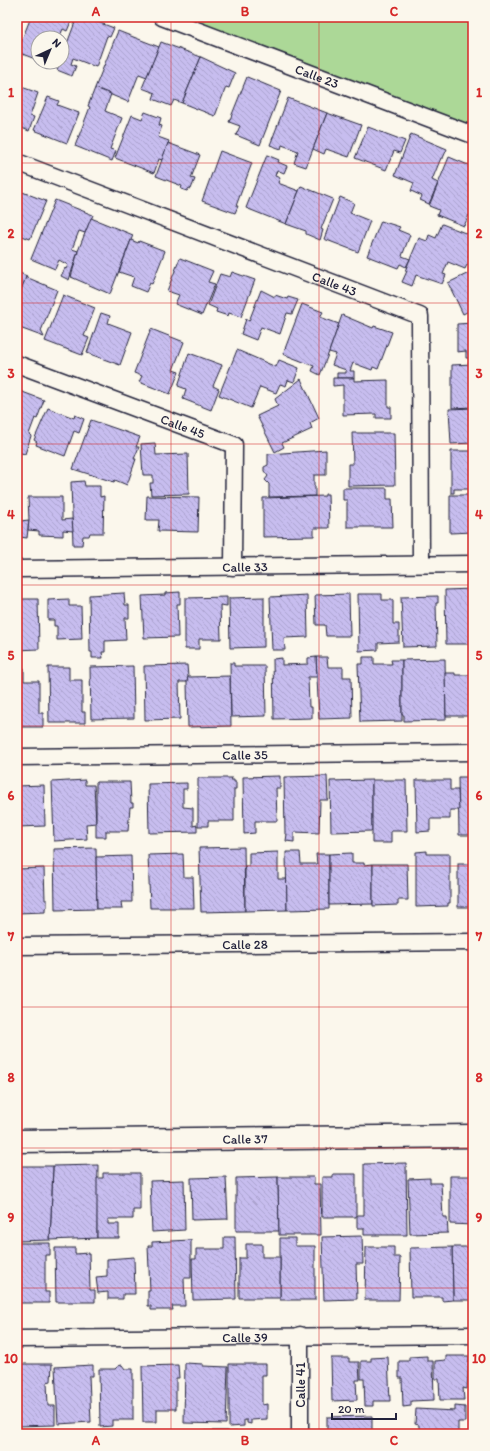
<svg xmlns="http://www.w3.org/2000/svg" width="490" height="1451" font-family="Itim,sans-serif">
<defs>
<pattern id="building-back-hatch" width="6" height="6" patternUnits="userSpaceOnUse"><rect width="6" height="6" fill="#c7bdef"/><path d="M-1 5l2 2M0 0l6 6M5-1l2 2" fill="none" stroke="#aba2ce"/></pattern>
</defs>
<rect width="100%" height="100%" fill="#fbf7ec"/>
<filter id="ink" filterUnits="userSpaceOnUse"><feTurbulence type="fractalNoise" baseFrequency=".025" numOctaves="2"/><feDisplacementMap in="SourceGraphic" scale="8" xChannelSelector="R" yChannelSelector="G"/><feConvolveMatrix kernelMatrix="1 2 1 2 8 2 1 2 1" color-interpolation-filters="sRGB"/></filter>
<g filter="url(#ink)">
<!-- green -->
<path fill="#acd897" stroke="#677d69" d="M183,17H473V126Z"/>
<!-- building -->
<g fill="url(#building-back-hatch)" stroke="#22223b">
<path d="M31,17H73L67,31L63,29L59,38H38V60L17,52Z"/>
<path d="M77,17H84L114,28L110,37L107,36L96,67L73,58L71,64L76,66L72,76L57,70L60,62H62V57Z"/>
<path d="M118,31L159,47L147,77L139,74L128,102L95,88Z"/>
<path d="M161,42L201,57L182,103L174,100L171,106L153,99L155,93L142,88Z"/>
<path d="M201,57L235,73L229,88L226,87L215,116L182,103Z"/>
<path d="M17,75L22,77L19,86L38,93L30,116L34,117L29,131L17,126Z"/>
<path d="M247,77L281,91L260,145L236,135L240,126L229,122Z"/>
<path d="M95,88L111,94L105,111L122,118L110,149L116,151L112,161L75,146L90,107L88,106Z"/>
<path d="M48,97L59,101L57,105L79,113L67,143L34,130Z"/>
<path d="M288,98L327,113L306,167L294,163L298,151L282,145L281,149L270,145Z"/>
<path d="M145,112L161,118L159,125L162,126L158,137L169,141L162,160L159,159L154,173L115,158L132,115L142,119Z"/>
<path d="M327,113L361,125L349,157L326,149L324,154L313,149Z"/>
<path d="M368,127L405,141L400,153L394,151L386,170L355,158Z"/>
<path d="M411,134L447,149L443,158H441L432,180L438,183L429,204L420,200L422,196L411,191L414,183L395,175Z"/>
<path d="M168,143L200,155L191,178L195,179L191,189L189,188L187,191L181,189L182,186L156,176Z"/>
<path d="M220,151L252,163L236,206H238L235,213L202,201Z"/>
<path d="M267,155L279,160L278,162L287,166L284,173L277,170L275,176L280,178L278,183L299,191L286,224L246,208Z"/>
<path d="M449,157L473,167V210L471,215H469L464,226L437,215L439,210L429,206Z"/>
<path d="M301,186L333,199L321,229L323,230L320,240L306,234V231L286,224Z"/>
<path d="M17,190L46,201L30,239L17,234Z"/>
<path d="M340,197L354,203L350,213L370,221L358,252L324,239Z"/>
<path d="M55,200L93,215L85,233L79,231L72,249L78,251L69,280L61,276L65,268L66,269L68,265L59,260L55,269L31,259Z"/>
<path d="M91,218L133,235L110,294L71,277L78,251Z"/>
<path d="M381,221L400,227L398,230L410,235L402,256L410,259L406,267L400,264L398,268L367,256Z"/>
<path d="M442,224L473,236V246L468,257L473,259L472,266L467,265L465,269L448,262L443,274L446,275L442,284L416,275L412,286L402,282L407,271H405L419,238L427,241L429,235L436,238Z"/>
<path d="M131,240L138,243L139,241L165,251L152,284L150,283L146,292L131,286L134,277L119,272Z"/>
<path d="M180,258L213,271L208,282L215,284L202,315L175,304L179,295L167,291Z"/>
<path d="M473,271V309L463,314L448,283Z"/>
<path d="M17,272L27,276L17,300Z"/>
<path d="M232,272L255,280L241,317L229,313L228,316L216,312L217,309L208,305L220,274L230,277Z"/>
<path d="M26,277L57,290L41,331L44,337L17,327V300Z"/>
<path d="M261,290L275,297V295L287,299L288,297L298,300L292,314L287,313L280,334L261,327L256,340L241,334L246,319L249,321Z"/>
<path d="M63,295L95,308L84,336L89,338L82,355L45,341Z"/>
<path d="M302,304L323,312L320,317L339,324L329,352L320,375L312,371L314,366L283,354Z"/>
<path d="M101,313L110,316L108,323L132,332L120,365L87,353Z"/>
<path d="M342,315L373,328L374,326L392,332L378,369L373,367L372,370L353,363L350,371H354V378H337V373H346V370L332,365L336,354L329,352Z"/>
<path d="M473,323V358H466V351L457,352V324Z"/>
<path d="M151,329L184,342L173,370L179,372L170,394L139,382L142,376L134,373Z"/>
<path d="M237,350L276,367L279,360L299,368L294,382L288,380L286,386L280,384L276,393L260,387L251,408L219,395Z"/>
<path d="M189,353L222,365L213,386L219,389L211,410L183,399L186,389L178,386Z"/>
<path d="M473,364V407L452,408V365Z"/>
<path d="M333,378H354V381L388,380V407H391V418H376V414L343,415V385L333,386Z"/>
<path d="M301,379L319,418L310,423L312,429L282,443L284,447L275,452L257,416L278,406L275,399Z"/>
<path d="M17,390L44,400L37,419L35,418L29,434L31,436L25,454L17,452Z"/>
<path d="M48,408L74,418L75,415L84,419L79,433L74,431L65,456L36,445L37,442L34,440Z"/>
<path d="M473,408V443L451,444L449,409Z"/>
<path d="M91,420L140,437L136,447H139L134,459H136L127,485L115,480L114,482L73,469Z"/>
<path d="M352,433H394L395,485L348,486V464H353Z"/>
<path d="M155,443L156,455L188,454L189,494L151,495L150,483H153V475H143L141,444Z"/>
<path d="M326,450V475H314V486H315V496L269,497V484L265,480L268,476L264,471V467L268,465V454Z"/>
<path d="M451,451H473V486H470V489H454V493H451Z"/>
<path d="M84,481L85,486H100V497L104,496L103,533H90L89,536H83L82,545H73L71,482Z"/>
<path d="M17,484H19L20,521L29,520L27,538L20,537V534H17Z"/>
<path d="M343,488H387V499H392L393,527H347V500H343Z"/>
<path d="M473,493V532L450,533V495H473Z"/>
<path d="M325,494H328L329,528H314V536L263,537V498L325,496Z"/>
<path d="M147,496L199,497L198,532L158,531L159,520H146Z"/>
<path d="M28,497H62V520L72,519L73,531L63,530V536L39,535V531L28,530L29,520Z"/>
<path d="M473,589V644H446L445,590Z"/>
<path d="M180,592V604H177L178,637L144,638L142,596L165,595V593Z"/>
<path d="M124,593L125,605H129V618H125L126,640L105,641V652H102L103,658H92V652H90L89,595Z"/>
<path d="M349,594L350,636H326L325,625H316L315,595Z"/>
<path d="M358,594H382V600H393V624H399V642L378,643V650L359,651Z"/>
<path d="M307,595L308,637L284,638L285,650H272L270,597Z"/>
<path d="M438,596V603H436L437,646L403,647L401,597Z"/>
<path d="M227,597V606L220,605L221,639H199V649H185V598Z"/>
<path d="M264,597V647L230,648L229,598Z"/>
<path d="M17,599H38L39,649L17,650Z"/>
<path d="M69,599V606H81L82,639L57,640V626H54V620H48V600Z"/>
<path d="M316,657H327L328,667H343V677H351L352,718L319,719Z"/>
<path d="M316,657L317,677H308L309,707H312V718L274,719L273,659L282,658V665L308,664V658Z"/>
<path d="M363,657H374V664H392L391,660H402V721L360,722L358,664H363Z"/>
<path d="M445,659L446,720L404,721V715H402V660Z"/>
<path d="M230,663H234V666H265L266,716L231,717Z"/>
<path d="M187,665L188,677L187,682H179L180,719L145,720L144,666Z"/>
<path d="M133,666L134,718L91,719L90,667Z"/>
<path d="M48,667H69V680H82V712H85V723H49Z"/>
<path d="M17,668H24V681H39V713H43V727H17Z"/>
<path d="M445,673H455V675H473V716H446Z"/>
<path d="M230,676L231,726L188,727L187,682L188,677Z"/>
<path d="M280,776V788H276L277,821H255V833L244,834L243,777Z"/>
<path d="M327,776L328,800H320L319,833L294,832V842L286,841L287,834H285L284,777Z"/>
<path d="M458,777H473V835H459Z"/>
<path d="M198,778H232L231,780H234V782H236V789H234V821H208V826H198Z"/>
<path d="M85,780V785H94L96,823L86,824L87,839L54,841L52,782Z"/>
<path d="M372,780V831L331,832L330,781Z"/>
<path d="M372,780H406L407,831H391V843H372Z"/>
<path d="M416,780H450V790H458L459,810H450V819H430V831L417,832Z"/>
<path d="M96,782H130L131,803H133V807H130L128,831H106V837H96Z"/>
<path d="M187,783V789H183V807L193,808V826L197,825V832L149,833L148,784Z"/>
<path d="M44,785L45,826L17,827V786Z"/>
<path d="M244,847L245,911L201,912L199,848Z"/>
<path d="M96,848L97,909L55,910L54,849Z"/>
<path d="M427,851V854H450V903H448V906L416,907V852Z"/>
<path d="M278,852V879H287V910L245,911V866H249V853Z"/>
<path d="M286,852H300L301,864H317L316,854H329V909L287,910Z"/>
<path d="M352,853V863H364V865L373,864V904L329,905V854Z"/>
<path d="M183,854L184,877H193L194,908H150L148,855Z"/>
<path d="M131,856L132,902H121L122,909H97L96,857Z"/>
<path d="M373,864H407L408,900H398V905L373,906Z"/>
<rect x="458" y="864" width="15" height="43"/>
<path d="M44,868L45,900H47V907L45,908V912L17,913V869Z"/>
<path d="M406,1163L407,1235H364V1228H357V1215H364V1164Z"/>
<path d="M98,1165L97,1238L50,1240L53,1166Z"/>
<path d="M17,1166H53L50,1240L17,1241Z"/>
<path d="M103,1173H140V1210H133V1219H108V1224H119V1238H97V1178H103Z"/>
<path d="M333,1174H356V1217H322V1177H333Z"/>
<path d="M450,1176H473V1225L450,1224Z"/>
<path d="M226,1177L228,1219L192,1220L191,1178Z"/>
<path d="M278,1177L279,1231H236V1178Z"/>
<path d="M278,1177H314V1184H320L321,1235H279Z"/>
<path d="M430,1178V1183H441L443,1217H447L448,1233L410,1234L408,1179Z"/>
<path d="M184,1180L185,1230L152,1232L150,1181Z"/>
<path d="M362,1236L363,1264H356L357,1299L324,1300L322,1237Z"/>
<path d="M224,1237H235L236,1299L193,1300L192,1259H196V1249H224Z"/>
<path d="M280,1238H295V1246H315V1300H280Z"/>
<path d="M191,1240V1278H184L185,1306H172L173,1310H151V1306H148V1291H150L148,1246H152V1242Z"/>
<path d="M17,1243H50V1255H45V1292H49V1303H17Z"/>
<path d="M246,1244H262V1257H280V1298H239V1258H246Z"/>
<path d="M366,1247H394V1257H400L399,1300H365Z"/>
<path d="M452,1247H473V1300H453Z"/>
<path d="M452,1247L453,1300L442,1301V1297H411L410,1248Z"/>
<path d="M55,1248H75V1254L89,1253L90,1290H95V1302H56Z"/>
<path d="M134,1257L135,1294H123V1299H108V1292L98,1293L96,1277L107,1276V1259Z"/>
<path d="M427,1356V1361H433L434,1400L411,1401V1406L403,1407L402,1378H399V1361H409V1357Z"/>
<path d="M446,1356H469L467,1389L463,1388L464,1400H440L439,1379H435V1361L446,1360Z"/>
<path d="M388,1357L390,1401H373V1406H365L364,1379H361V1361H371V1358Z"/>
<path d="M331,1358H349V1362H359L360,1380H356L357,1400L332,1401Z"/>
<path d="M471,1361H473V1390L469,1389Z"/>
<path d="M185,1363L203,1364V1366L228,1367L226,1424L184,1423Z"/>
<path d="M17,1364H52L51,1381L47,1382L48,1406H55V1425L17,1426Z"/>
<path d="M229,1364H266V1375H262V1405L267,1404V1419L251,1420V1424L247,1423V1420H244V1426L229,1427Z"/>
<path d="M93,1365V1376H89L91,1422L58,1424L55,1367Z"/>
<path d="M122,1365L125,1369H133V1420H112V1426L100,1427L99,1369H115L118,1366Z"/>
<path d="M178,1365L179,1378H176V1409H157V1422H143L142,1366Z"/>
<path d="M455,1406L465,1407V1422H458V1434H419V1425L415,1424L416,1409L455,1411Z"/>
<path d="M372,1416V1434H327V1417Z"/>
<rect x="196" y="1431" width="31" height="3"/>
<path d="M256,1431V1434H228V1432Z"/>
<rect x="141" y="1432" width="42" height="2"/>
</g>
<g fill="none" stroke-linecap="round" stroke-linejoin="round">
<!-- street casing -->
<g stroke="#22223b" stroke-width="19">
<g id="street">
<path id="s1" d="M162,17L473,135"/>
<path id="s2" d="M17,162L420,316L421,564"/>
<path id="s3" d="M17,364L234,445L233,567"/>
<path id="s4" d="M17,569L473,564"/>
<path id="s5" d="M17,757L473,752"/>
<path id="s6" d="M17,946L473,942"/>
<path d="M300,1335V1434"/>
<path id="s7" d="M17,1339L473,1335"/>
</g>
</g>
<!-- secondary casing -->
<g stroke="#22223b" stroke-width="25">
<g id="secondary">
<path id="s8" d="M17,1141L473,1136"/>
</g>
</g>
<!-- street -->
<use href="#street" stroke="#fbf7ec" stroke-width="16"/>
<!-- secondary -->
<use href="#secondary" stroke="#fbf7ec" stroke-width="22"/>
</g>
</g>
<!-- grid -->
<path fill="none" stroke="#d62828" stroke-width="1" stroke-opacity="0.55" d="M171,17V1434M319,17V1434M17,163H473M17,303H473M17,444H473M17,585H473M17,726H473M17,866H473M17,1007H473M17,1148H473M17,1288H473"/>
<g text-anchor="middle" stroke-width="4" stroke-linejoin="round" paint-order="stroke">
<!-- street labels -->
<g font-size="13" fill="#22223b" stroke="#fbf7ec">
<text dy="5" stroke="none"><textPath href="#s1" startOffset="166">Calle 23</textPath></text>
<text dy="5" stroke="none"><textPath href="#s2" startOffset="340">Calle 43</textPath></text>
<text dy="5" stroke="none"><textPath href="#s3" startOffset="177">Calle 45</textPath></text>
<text dy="5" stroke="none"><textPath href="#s4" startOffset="228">Calle 33</textPath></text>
<text dy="5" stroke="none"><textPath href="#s5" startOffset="228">Calle 35</textPath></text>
<text dy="5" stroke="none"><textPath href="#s6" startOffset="228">Calle 28</textPath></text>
<text dy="5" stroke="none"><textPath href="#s8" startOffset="228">Calle 37</textPath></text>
<text dy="5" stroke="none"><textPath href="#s7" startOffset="228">Calle 39</textPath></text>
<text transform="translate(300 1385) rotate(-90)" y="5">Calle 41</text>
</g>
</g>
<!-- margin -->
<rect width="490" height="1451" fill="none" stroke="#fbf7ec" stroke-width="44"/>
<!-- north arrow -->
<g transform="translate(50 50) rotate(44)"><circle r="19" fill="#fbf7ec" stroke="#a4a2a5"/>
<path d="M0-3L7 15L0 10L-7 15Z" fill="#22223b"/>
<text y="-6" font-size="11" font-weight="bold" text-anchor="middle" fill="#22223b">N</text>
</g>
<!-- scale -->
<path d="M332 1413v6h64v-6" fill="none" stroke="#22223b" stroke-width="2"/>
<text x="338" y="1413" font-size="12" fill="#22223b" stroke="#fbf7ec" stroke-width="3" paint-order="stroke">20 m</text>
<rect x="22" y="22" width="446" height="1407" fill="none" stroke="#d62828" stroke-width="1.5"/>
<g font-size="13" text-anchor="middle" font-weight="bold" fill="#d62828">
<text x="96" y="16">A</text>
<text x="245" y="16">B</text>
<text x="394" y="16">C</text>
<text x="11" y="97">1</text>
<text x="479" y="97">1</text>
<text x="11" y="238">2</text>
<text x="479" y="238">2</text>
<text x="11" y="378">3</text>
<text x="479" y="378">3</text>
<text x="11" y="519">4</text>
<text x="479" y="519">4</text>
<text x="11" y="660">5</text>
<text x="479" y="660">5</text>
<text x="11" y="800">6</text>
<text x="479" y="800">6</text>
<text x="11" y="941">7</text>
<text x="479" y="941">7</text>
<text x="11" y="1082">8</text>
<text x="479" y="1082">8</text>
<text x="11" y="1222">9</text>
<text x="479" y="1222">9</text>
<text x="11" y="1363">10</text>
<text x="479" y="1363">10</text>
<text x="96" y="1445">A</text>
<text x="245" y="1445">B</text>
<text x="394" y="1445">C</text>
</g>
</svg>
